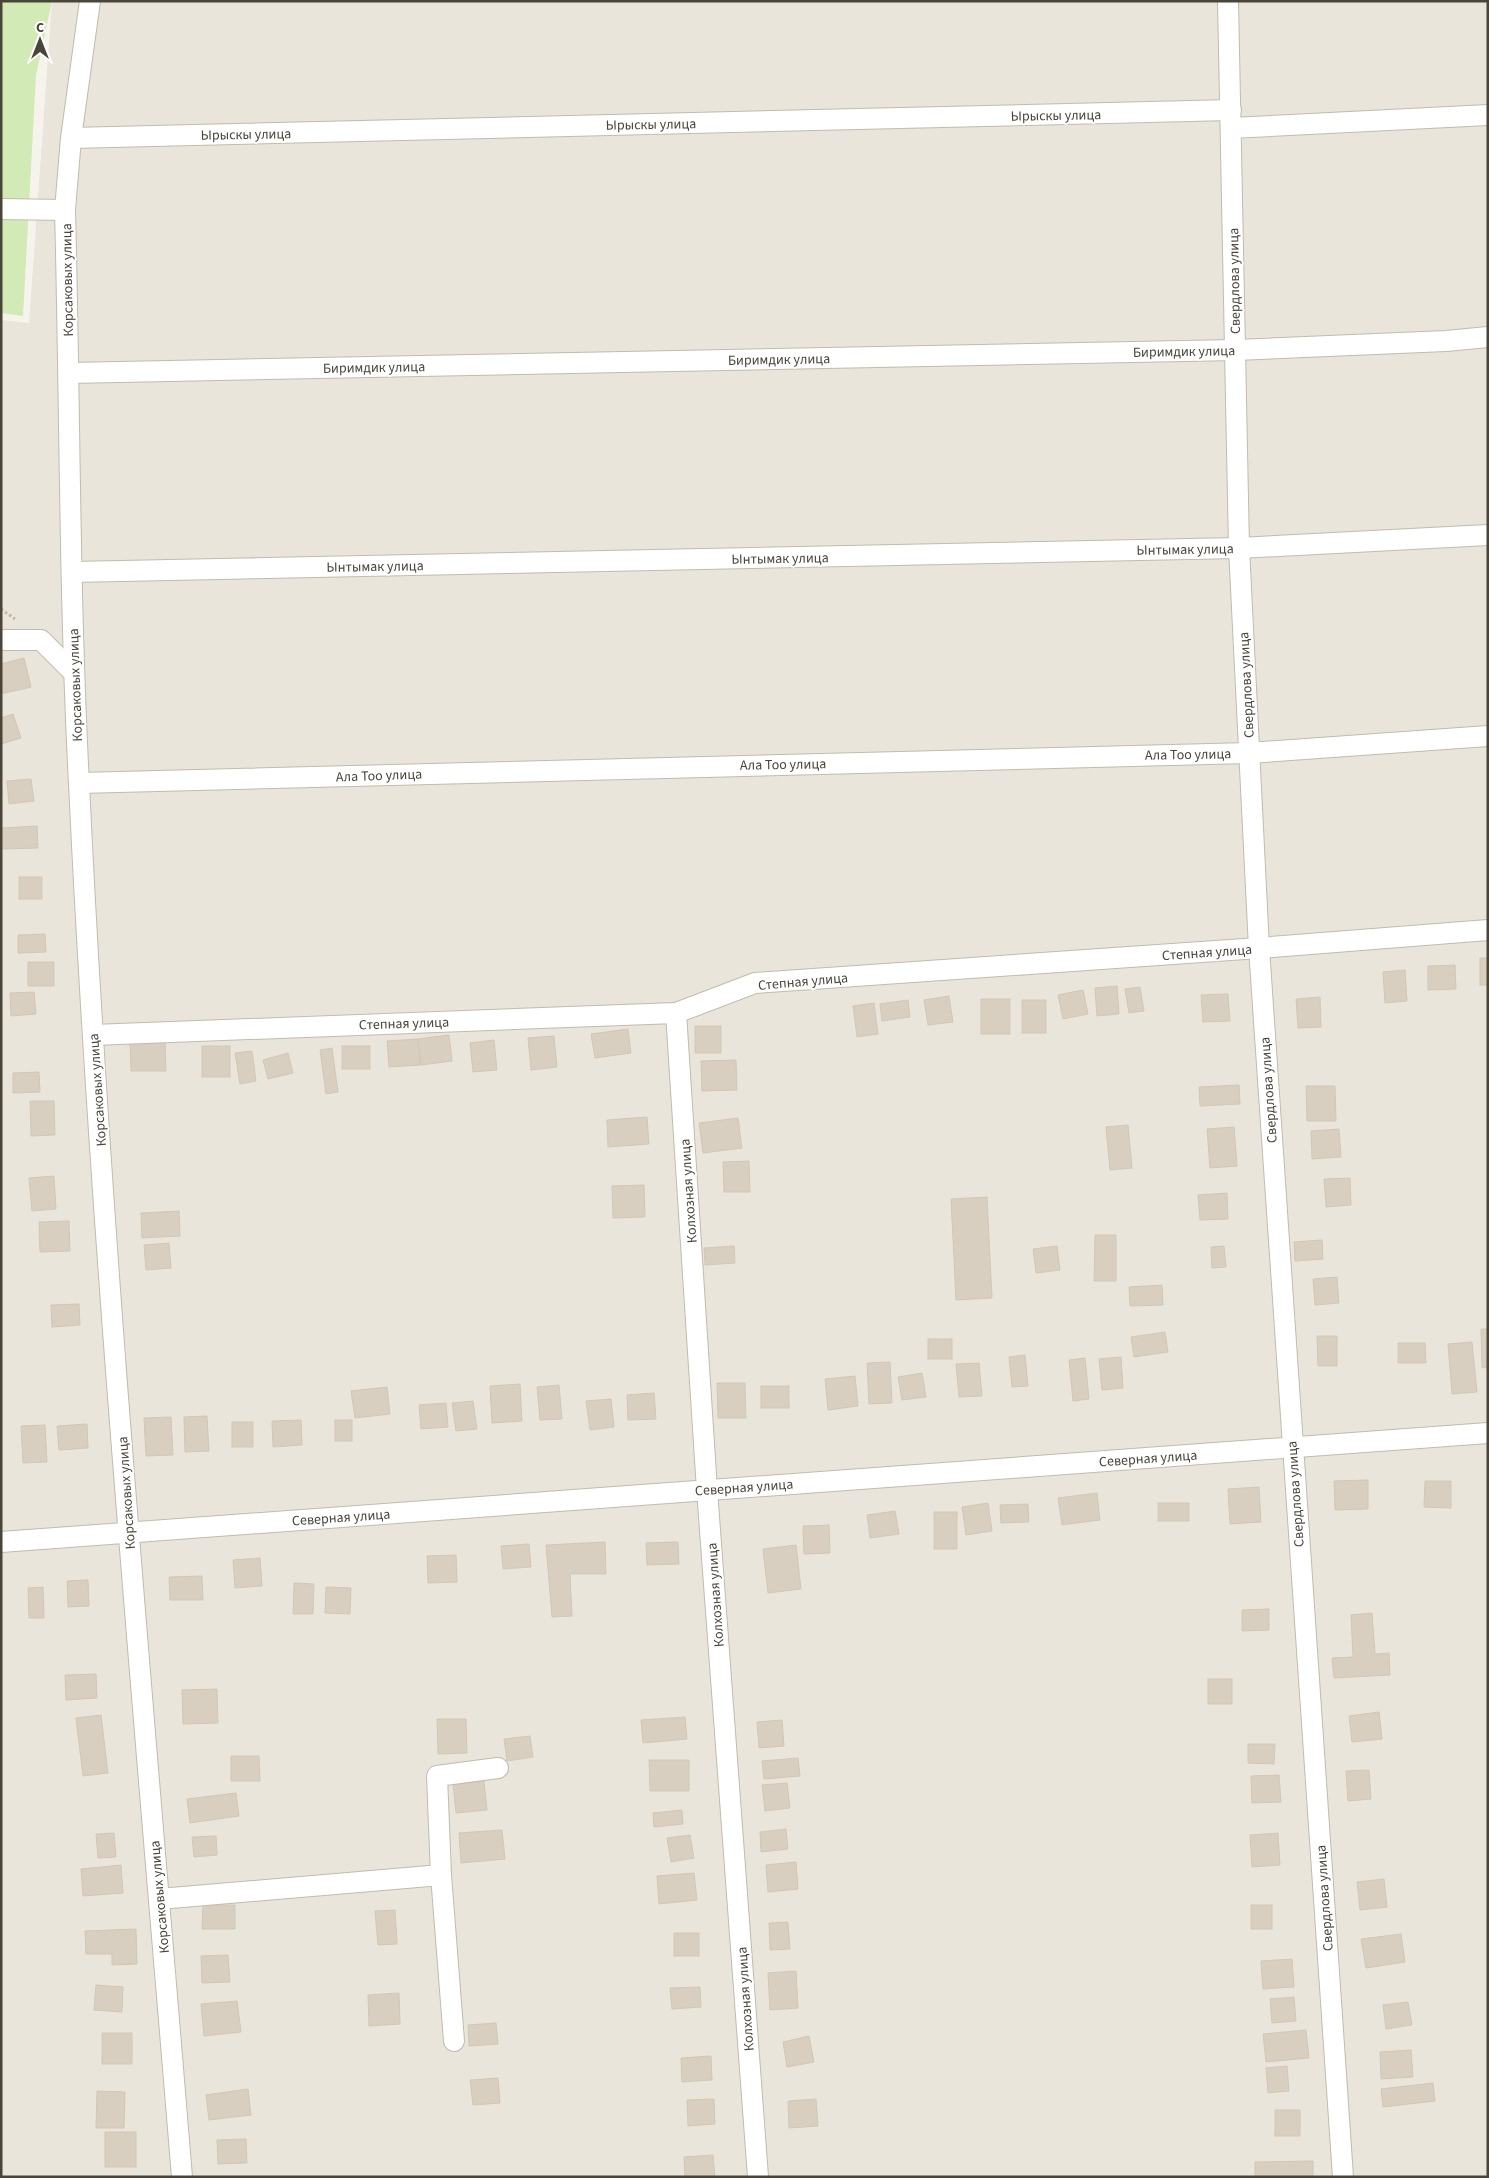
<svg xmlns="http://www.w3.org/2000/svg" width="1489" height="2178" font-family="'Source Sans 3',sans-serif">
<rect width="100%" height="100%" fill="#f6f3ec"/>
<!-- residential -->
<path fill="#eae5da" d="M52,1H1488V2177H1V320L29,323Z"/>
<!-- green -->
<path fill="#d2eab5" d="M1,1H52L36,75L23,316L1,313Z"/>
<!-- building -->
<g fill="#d8cfc1" stroke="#d3c7b4">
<path d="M24,658L31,687L1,694V664Z"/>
<path d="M13,714L21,738L1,744V718Z"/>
<path d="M31,779L34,801L9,804L7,781Z"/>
<path d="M37,826L38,848L1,849V828Z"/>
<rect x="19" y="877" width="23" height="22"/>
<path d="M45,934L46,952L18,953V935Z"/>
<rect x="1480" y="958" width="8" height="27"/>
<rect x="28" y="962" width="26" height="24"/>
<path d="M1455,965L1456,989L1428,990V966Z"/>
<path d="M1405,970L1407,1001L1385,1003L1383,972Z"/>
<path d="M1117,986L1119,1014L1097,1016L1095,988Z"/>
<path d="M1140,987L1144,1011L1129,1013L1125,989Z"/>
<path d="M1083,990L1088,1014L1063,1019L1058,995Z"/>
<path d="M34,992L36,1014L11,1016L10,993Z"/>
<path d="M1228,994L1230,1021L1203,1022L1201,995Z"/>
<path d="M949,996L953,1022L928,1025L924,1000Z"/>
<path d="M1320,997L1321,1027L1298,1028L1296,999Z"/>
<rect x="981" y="999" width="29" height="35"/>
<path d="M908,1000L910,1017L882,1021L880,1004Z"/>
<rect x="1022" y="1000" width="24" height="33"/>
<path d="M874,1003L878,1034L857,1037L853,1006Z"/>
<rect x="695" y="1026" width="26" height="27"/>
<path d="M628,1029L631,1053L595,1058L591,1034Z"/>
<path d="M449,1035L452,1061L421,1065L418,1039Z"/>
<path d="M554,1036L557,1067L531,1070L528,1038Z"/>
<path d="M418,1039L420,1065L389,1067L387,1041Z"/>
<path d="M130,1040H165L166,1071H131Z"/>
<path d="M494,1040L497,1070L473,1072L470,1043Z"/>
<rect x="202" y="1046" width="28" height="31"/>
<rect x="342" y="1046" width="28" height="23"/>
<path d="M332,1048L338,1092L326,1094L320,1050Z"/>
<path d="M252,1051L256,1081L240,1084L235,1053Z"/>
<path d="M288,1053L293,1073L268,1079L263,1060Z"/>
<path d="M736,1060L737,1090L702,1091L701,1061Z"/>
<path d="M39,1072L40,1092L13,1093V1073Z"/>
<path d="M1239,1085L1240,1104L1200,1106L1199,1087Z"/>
<path d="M1306,1086H1335L1336,1121H1307Z"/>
<path d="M30,1101H54L55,1135L31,1136Z"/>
<path d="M647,1117L649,1144L608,1147L607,1120Z"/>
<path d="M738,1118L742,1148L703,1153L699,1123Z"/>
<path d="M1128,1125L1132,1168L1110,1170L1106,1127Z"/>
<path d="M1234,1127L1237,1166L1210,1168L1207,1129Z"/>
<path d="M1339,1129L1341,1157L1312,1159L1311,1131Z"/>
<path d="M749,1161L750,1192H724L723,1162Z"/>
<path d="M54,1176L56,1209L32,1211L29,1178Z"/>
<path d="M1350,1178L1351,1205L1326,1207L1324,1179Z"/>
<path d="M644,1185L645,1217L613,1218L612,1186Z"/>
<path d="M1227,1193L1228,1219L1200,1220L1198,1195Z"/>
<path d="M987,1197L992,1298L956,1300L951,1199Z"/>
<path d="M179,1211L180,1236L142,1238L141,1213Z"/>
<path d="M69,1221L70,1251L40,1252L39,1222Z"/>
<path d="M1095,1235H1116V1281H1094Z"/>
<path d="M1322,1240L1323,1259L1295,1261L1294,1242Z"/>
<path d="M169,1243L171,1268L146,1270L144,1245Z"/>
<path d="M734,1246L735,1263L705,1265L704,1248Z"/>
<path d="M1057,1246L1060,1270L1036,1273L1033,1249Z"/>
<path d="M1224,1246L1226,1267L1212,1268L1211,1247Z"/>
<path d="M1337,1277L1339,1303L1315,1305L1313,1279Z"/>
<path d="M1162,1285L1163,1305L1130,1306L1129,1287Z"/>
<path d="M79,1304L80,1325L52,1327L51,1305Z"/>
<path d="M1481,1329H1488V1367L1482,1368Z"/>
<path d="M1165,1332L1168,1352L1134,1357L1131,1337Z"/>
<path d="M1317,1336H1337V1366H1318Z"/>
<rect x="928" y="1339" width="24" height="20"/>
<path d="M1472,1342L1477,1392L1452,1394L1448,1344Z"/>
<path d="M1398,1343H1425L1426,1363H1398Z"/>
<path d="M1025,1355L1028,1386L1012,1387L1009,1357Z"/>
<path d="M1121,1357L1123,1388L1102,1390L1099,1359Z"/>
<path d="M1085,1358L1089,1399L1073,1401L1069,1360Z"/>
<path d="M890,1362L892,1403L869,1404L867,1363Z"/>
<path d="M979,1363L982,1396L959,1397L956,1364Z"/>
<path d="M922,1373L926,1397L902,1400L898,1377Z"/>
<path d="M855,1376L858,1406L828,1410L825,1379Z"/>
<path d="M717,1383H745L746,1418H718Z"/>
<path d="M520,1384L522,1421L492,1423L490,1386Z"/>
<path d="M559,1385L562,1419L540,1420L537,1387Z"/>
<rect x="761" y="1386" width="28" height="22"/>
<path d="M387,1387L390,1414L355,1418L351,1391Z"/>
<path d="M654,1393L656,1419L628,1420L627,1395Z"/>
<path d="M611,1399L614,1427L590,1430L586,1401Z"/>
<path d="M473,1401L477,1429L456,1431L452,1403Z"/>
<path d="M446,1403L448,1427L421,1429L419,1405Z"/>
<path d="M207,1416L209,1451L185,1452L184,1417Z"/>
<path d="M171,1417L173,1455L146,1456L144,1418Z"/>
<path d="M301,1420L302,1445L273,1447L272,1421Z"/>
<rect x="335" y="1420" width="17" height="21"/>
<rect x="232" y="1422" width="21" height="25"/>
<path d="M87,1424L88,1448L59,1450L57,1426Z"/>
<path d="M45,1425L47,1462L23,1463L21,1426Z"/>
<path d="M1368,1480V1509L1335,1510L1334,1481Z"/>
<path d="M1425,1481H1451V1508L1424,1507Z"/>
<path d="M1259,1487L1261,1522L1230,1524L1228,1489Z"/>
<path d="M1097,1493L1100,1520L1062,1525L1058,1498Z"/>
<path d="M988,1503L992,1531L966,1535L962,1507Z"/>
<rect x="1158" y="1503" width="31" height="18"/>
<path d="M1028,1504L1029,1522L1001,1523L1000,1505Z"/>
<path d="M895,1511L899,1534L870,1538L867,1515Z"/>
<rect x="934" y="1512" width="23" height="37"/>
<path d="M829,1525L830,1553L804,1554L803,1526Z"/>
<path d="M605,1542L606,1574H570L572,1616L552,1617L546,1545Z"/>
<path d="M678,1542L679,1564L647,1565L646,1543Z"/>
<path d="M529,1544L531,1567L503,1569L501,1546Z"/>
<path d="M796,1545L801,1589L768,1593L763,1549Z"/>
<path d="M456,1555L457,1582L428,1583L427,1556Z"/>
<path d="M260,1558L262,1586L235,1588L233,1560Z"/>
<path d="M202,1576L203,1600H170L169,1577Z"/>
<path d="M88,1580L89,1606L68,1607L67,1581Z"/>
<path d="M294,1583L314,1584L313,1614H293Z"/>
<path d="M43,1587L44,1618H29L28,1588Z"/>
<path d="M326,1587L351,1588L350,1614L325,1613Z"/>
<path d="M1269,1609V1630L1242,1631V1610Z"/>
<path d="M1372,1613L1375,1654L1389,1653L1390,1675L1334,1678L1332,1658L1353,1657L1351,1615Z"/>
<path d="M96,1674L97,1698L66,1700L65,1675Z"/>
<rect x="1208" y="1679" width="24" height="25"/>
<path d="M217,1689L218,1723L183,1724L182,1690Z"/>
<path d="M1379,1712L1382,1739L1352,1742L1349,1716Z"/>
<path d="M101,1715L108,1773L83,1776L76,1718Z"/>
<path d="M685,1717L687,1739L643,1743L641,1720Z"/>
<path d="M437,1719H466L467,1753L438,1754Z"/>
<path d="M782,1720L784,1746L759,1748L757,1722Z"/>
<path d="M530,1736L533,1757L507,1761L504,1739Z"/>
<path d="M1248,1744H1275L1274,1764L1248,1763Z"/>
<path d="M231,1756H259L260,1781H231Z"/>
<path d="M798,1758L800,1776L764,1779L762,1761Z"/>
<path d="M649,1760H689V1791H650Z"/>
<path d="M1369,1770L1371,1799L1348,1801L1346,1771Z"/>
<path d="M1279,1775L1281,1802L1252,1803L1251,1776Z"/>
<path d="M484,1781L487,1810L456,1813L453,1784Z"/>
<path d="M787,1783L790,1808L765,1811L762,1785Z"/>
<path d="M236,1793L239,1816L190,1823L187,1799Z"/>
<path d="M682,1810L683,1824L654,1827L653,1813Z"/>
<path d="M786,1829L788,1849L761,1852L760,1832Z"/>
<path d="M502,1830L505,1859L461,1863L459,1833Z"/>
<path d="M114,1833L116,1857L98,1858L96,1834Z"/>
<path d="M1278,1833L1280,1865L1252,1867L1250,1835Z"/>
<path d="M690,1835L694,1858L671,1862L667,1838Z"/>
<path d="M216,1836L217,1855L194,1857L192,1837Z"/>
<path d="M796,1862L798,1889L768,1892L766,1865Z"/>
<path d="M121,1865L123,1893L83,1896L81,1869Z"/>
<path d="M694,1873L697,1900L659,1904L657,1876Z"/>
<path d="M1384,1879L1387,1907L1360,1910L1357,1882Z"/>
<path d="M203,1905H235V1929H202Z"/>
<rect x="1251" y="1905" width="21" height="24"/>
<path d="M395,1910L397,1944L378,1945L375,1911Z"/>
<path d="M788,1922L790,1949L770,1950L769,1923Z"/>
<path d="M136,1929L137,1964L112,1965V1954H86L85,1931Z"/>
<rect x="674" y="1933" width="25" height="23"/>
<path d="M1401,1934L1405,1962L1366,1968L1361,1939Z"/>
<path d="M228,1955L230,1982L202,1983L201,1956Z"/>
<path d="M1292,1959L1294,1987L1263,1989L1261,1961Z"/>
<path d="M796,1971L798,2008L770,2010L768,1973Z"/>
<path d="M96,1985L123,1987L122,2012L94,2010Z"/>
<path d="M700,1987L701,2007L672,2009L670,1988Z"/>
<path d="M399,1993L400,2024L369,2026L368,1995Z"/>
<path d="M1294,1997L1296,2021L1272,2023L1270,1999Z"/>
<path d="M237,2001L241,2032L204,2036L201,2004Z"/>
<path d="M1408,2002L1412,2025L1386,2029L1383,2005Z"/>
<path d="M496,2023L498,2044L469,2046L468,2025Z"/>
<path d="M1306,2030L1309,2058L1266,2062L1263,2034Z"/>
<rect x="102" y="2033" width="30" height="31"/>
<path d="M809,2036L814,2062L787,2067L783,2042Z"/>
<path d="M1411,2050L1413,2077L1381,2079L1380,2052Z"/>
<path d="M711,2056L712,2080L682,2082L681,2058Z"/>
<path d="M1287,2066L1289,2091L1268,2093L1266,2068Z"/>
<path d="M498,2078L500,2103L473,2105L470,2080Z"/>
<path d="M1433,2083L1435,2101L1383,2107L1381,2089Z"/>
<path d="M248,2089L251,2115L209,2120L206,2095Z"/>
<path d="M97,2091L125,2092L124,2128H96Z"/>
<path d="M714,2099L715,2124L688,2126L687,2100Z"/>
<path d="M816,2099L818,2126L789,2128L788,2101Z"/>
<rect x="1275" y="2110" width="25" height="26"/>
<rect x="105" y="2132" width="31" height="35"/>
<path d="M246,2139L247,2163L218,2164L217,2140Z"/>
<path d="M713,2155L715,2177H685L684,2157Z"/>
<path d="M1313,2161V2177H1255V2162Z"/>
</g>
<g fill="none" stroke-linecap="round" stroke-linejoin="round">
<!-- minor casing -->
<g stroke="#c2bbae" stroke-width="22">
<g id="minor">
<path d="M90,1L71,138L65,210C70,401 69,593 79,784C101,1249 144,1713 182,2177"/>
<path d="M1228,1L1239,548L1259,948L1343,2177"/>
<path d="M1231,128L1488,115"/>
<path d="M71,138L1231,110"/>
<path d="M1,209L65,210"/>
<path d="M69,373L1236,350L1446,341L1488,337"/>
<path d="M72,572L1239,548L1488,535"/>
<path d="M1,640H41L74,673"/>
<path d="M79,783L1249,753L1488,736"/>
<path d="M676,1013L707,1490L758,2177"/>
<path d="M93,1035L676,1013L755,983L1259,948L1488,930"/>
<path d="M1,1542L1488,1433"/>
<path d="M159,1899L441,1875"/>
<path d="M454,2041L441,1875L437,1776L498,1768"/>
</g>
</g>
<!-- path -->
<path stroke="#c4b79f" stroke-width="3" stroke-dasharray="2.5 2.5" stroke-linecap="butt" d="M1,609L15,619"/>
<!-- minor -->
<use href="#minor" stroke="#fff" stroke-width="20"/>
</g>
<g text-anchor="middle" stroke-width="4" stroke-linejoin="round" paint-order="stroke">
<!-- street labels -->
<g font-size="14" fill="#4b4439" stroke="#fff">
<text transform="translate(1056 115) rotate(-1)" y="5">Ырыскы улица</text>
<text transform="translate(651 124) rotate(-1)" y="5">Ырыскы улица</text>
<text transform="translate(246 134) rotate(-1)" y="5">Ырыскы улица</text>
<text transform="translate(67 280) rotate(-91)" y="5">Корсаковых улица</text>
<text transform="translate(1234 281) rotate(-91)" y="5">Свердлова улица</text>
<text transform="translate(1184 351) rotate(-1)" y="5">Биримдик улица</text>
<text transform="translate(779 359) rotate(-1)" y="5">Биримдик улица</text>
<text transform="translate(374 367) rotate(-1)" y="5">Биримдик улица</text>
<text transform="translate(1185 549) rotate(-1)" y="5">Ынтымак улица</text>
<text transform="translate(780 558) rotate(-1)" y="5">Ынтымак улица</text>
<text transform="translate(375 566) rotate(-1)" y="5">Ынтымак улица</text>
<text transform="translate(75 685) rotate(-92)" y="5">Корсаковых улица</text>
<text transform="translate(1246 685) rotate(-93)" y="5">Свердлова улица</text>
<text transform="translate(1188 754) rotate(-1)" y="5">Ала Тоо улица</text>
<text transform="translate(783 764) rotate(-1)" y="5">Ала Тоо улица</text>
<text transform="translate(379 775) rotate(-2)" y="5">Ала Тоо улица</text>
<text transform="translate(1207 952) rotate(-4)" y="5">Степная улица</text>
<text transform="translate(803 981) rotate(-5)" y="5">Степная улица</text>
<text transform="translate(404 1023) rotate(-2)" y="5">Степная улица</text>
<text transform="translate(97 1090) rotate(-94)" y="5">Корсаковых улица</text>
<text transform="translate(1268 1090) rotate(-94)" y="5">Свердлова улица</text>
<text transform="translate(688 1191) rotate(-94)" y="5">Колхозная улица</text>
<text transform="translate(1148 1458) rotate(-4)" y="5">Северная улица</text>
<text transform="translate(744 1487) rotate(-4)" y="5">Северная улица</text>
<text transform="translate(126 1493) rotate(-94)" y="5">Корсаковых улица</text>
<text transform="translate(1295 1494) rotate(-94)" y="5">Свердлова улица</text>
<text transform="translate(341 1517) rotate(-4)" y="5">Северная улица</text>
<text transform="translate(715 1595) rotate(-94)" y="5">Колхозная улица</text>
<text transform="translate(159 1897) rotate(-95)" y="5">Корсаковых улица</text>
<text transform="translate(1324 1898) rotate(-94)" y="5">Свердлова улица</text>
<text transform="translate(745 1999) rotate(-94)" y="5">Колхозная улица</text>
</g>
</g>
<!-- border -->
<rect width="1489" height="2178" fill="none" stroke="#4b4439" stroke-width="5"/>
<!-- north arrow -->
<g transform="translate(40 40)" stroke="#ffffff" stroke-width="4" paint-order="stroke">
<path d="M0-4L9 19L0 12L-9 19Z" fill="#4b4439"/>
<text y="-8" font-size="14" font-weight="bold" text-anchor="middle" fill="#4b4439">С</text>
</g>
</svg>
